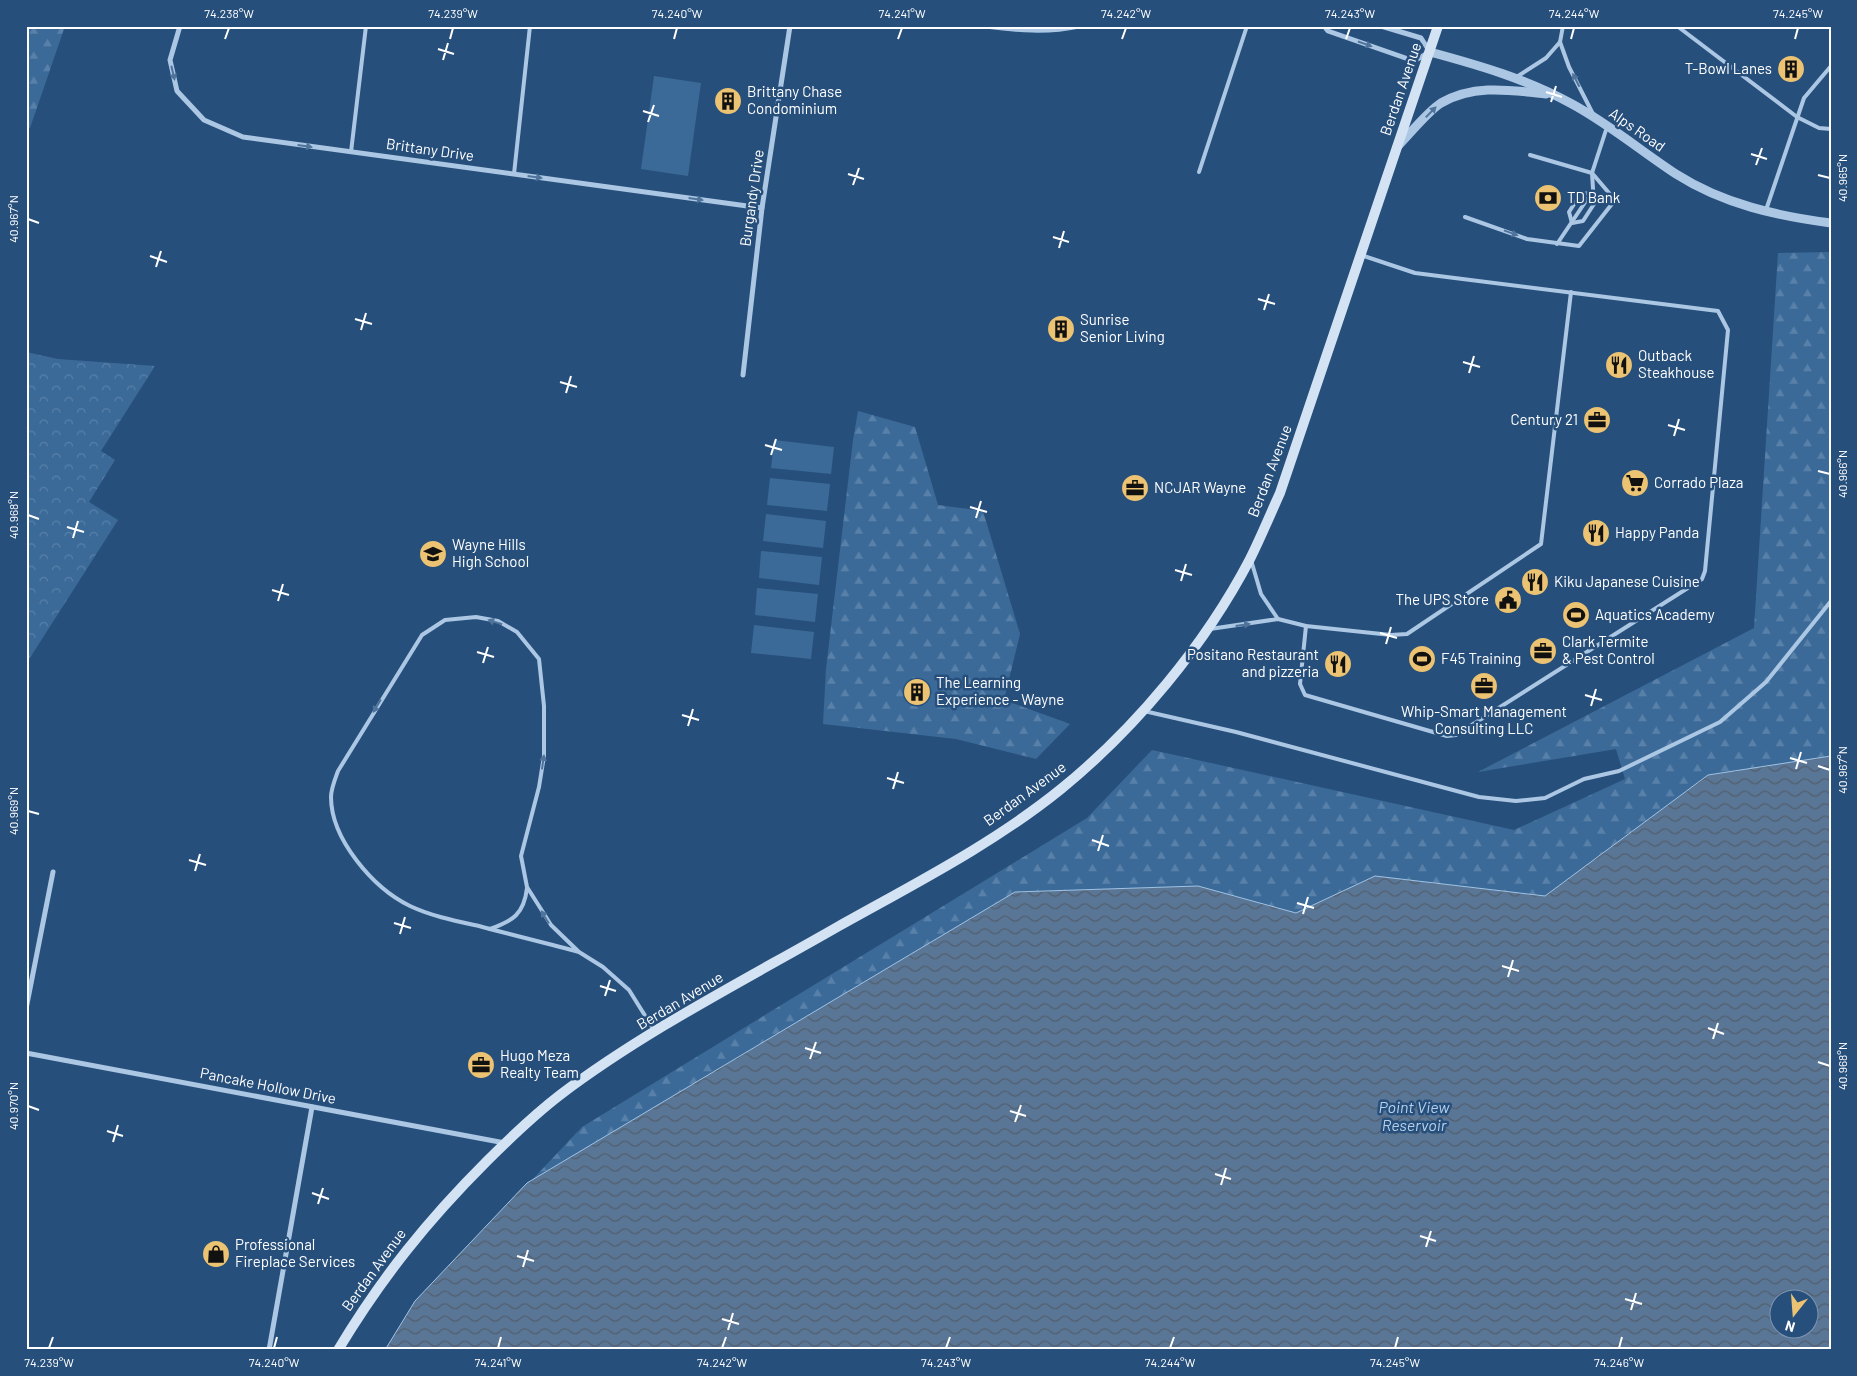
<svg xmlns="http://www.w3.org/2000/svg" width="1857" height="1376" font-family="Barlow,sans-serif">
<defs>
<pattern id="forest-firs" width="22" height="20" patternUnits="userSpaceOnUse" patternTransform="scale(1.25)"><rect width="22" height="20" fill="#3b6a99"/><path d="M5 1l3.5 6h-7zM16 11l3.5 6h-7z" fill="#5880a8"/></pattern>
<pattern id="park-crowns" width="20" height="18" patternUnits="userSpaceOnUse" patternTransform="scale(1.25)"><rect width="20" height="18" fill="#3b6a99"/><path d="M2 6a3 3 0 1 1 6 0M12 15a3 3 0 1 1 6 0" fill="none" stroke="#5880a8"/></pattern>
<pattern id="water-waves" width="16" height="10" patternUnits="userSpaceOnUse" patternTransform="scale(1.25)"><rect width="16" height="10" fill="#5a7696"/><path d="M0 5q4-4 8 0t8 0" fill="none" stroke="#525f6d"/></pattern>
</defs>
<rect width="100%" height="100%" fill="#274f7b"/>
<!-- green -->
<g fill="#3b6a99">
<path d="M654,76L701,83L688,176L641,169Z"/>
<path d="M774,440L834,447L831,474L771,468Z"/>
<path d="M770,478L830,484L827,511L767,505Z"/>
<path d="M766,514L826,521L823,548L763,541Z"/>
<path d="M761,551L822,557L819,585L759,578Z"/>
<path d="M757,588L818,594L815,622L755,615Z"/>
<path d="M754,625L814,632L811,659L751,653Z"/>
</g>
<!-- forest -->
<g fill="url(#forest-firs)">
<path d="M26,26H65L30,128L26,127Z"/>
<path d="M1831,252V756L1708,775L1545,896L1375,876L1296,913L1198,886L1015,892L531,1181L582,1127L1087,818L1152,750L1514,830L1625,779L1616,749L1478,772L1754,628L1778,253Z"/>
<path d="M858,411L915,427L938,505L983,511L1020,634L1004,700L1070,724L1036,759L956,739L823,724L826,669L853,440Z"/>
</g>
<!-- park -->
<path fill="url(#park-crowns)" d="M26,352L58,359L155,366L101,451L115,460L89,502L118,520L26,664Z"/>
<!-- water -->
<path fill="url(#water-waves)" stroke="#a0c3e4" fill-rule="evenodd" d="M1831,756V1350H385L415,1301L527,1183L1015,892L1198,886L1296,913L1375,876L1545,896L1708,775ZM1780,1298H1810V1328H1780Z"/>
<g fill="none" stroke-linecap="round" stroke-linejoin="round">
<!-- service -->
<g stroke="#abc7e4" stroke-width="4">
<path d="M1563,26L1560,42L1569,67L1593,114"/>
<path d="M1677,26L1797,117L1819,128L1831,129"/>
<path d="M1515,78L1546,58L1560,42"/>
<path d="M351,152L366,26"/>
<path d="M1530,155L1592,173L1607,127"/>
<path d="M1199,172L1247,26"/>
<path d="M514,174L530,26"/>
<path d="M1766,210L1804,98L1831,66"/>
<path d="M1465,217L1527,239L1579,246L1615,200L1592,173"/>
<path d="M1572,223L1583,221L1594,204L1592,173"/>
<path d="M1572,223L1569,212L1580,195L1592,192"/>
<path d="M1557,244L1592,192"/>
<path d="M1251,560L1261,594L1278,619"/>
<path d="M1306,626L1300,684L1305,695L1447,736L1456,735L1702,579L1705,571L1728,330L1718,311L1415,273L1361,255"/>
<path d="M1210,629L1278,619L1306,626L1391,635L1407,634L1541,544L1571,292"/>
<path d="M1144,711L1236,732L1479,797L1516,801L1545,798L1584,779L1619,771L1720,722L1766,682L1831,601"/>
<path d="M490,929C513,921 524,914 527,888"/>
<path d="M579,952C546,943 512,935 479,926C456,921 431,916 410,906C373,888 331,839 331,797C331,789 335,779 338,771L422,635L445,620L476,617L498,621L517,632L539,659L544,706V756L539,787L521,856L527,887L551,925L579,952L603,967L629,990L654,1030"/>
</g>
<!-- minor -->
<g stroke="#abc7e4" stroke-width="5">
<path d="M180,26L170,60L177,91L204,120L243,137L762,208"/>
<path d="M985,26C1017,30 1047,33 1079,26"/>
<path d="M1324,26L1328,31L1414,61L1430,52L1421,38L1381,26"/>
<path d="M743,375L762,208L790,26"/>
<path d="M26,1009L53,872"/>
<path d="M26,1053L505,1143"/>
<path d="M269,1350L312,1107"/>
</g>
<!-- tertiary -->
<g stroke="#abc7e4" stroke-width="9">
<path d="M1430,52C1478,65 1527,79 1572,104C1609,124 1641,151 1676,174C1723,204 1777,216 1831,223"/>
<path d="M1397,147C1409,135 1427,112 1441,103C1474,84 1509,90 1546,94"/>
</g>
<!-- secondary -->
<path stroke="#d4e3f4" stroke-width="10" d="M338,1350C382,1277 427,1221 487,1161C510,1138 534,1115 560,1095C646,1030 745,980 839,926C914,884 993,844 1061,789C1136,728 1205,645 1250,559C1261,537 1270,515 1280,493L1438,26"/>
</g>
<!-- one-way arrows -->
<defs><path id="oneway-solid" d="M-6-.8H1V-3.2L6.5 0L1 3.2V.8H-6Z" transform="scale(1.25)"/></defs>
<g fill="#4f739a">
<use href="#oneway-solid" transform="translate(1365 44) rotate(19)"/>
<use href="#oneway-solid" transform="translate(173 73) rotate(77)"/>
<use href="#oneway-solid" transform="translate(1576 80) rotate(-117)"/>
<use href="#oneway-solid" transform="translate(1431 112) rotate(-46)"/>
<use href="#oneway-solid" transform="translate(305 146) rotate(8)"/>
<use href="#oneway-solid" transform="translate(535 177) rotate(8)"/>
<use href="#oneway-solid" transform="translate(696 199) rotate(8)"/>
<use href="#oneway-solid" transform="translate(1511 233) rotate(20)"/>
<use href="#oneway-solid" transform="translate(495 622) rotate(-162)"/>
<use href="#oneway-solid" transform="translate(1243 625) rotate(-8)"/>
<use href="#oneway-solid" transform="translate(377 706) rotate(121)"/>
<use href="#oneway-solid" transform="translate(543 762) rotate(-82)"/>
<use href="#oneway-solid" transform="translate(545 917) rotate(-121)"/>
</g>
<!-- ticks -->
<path fill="none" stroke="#fff" stroke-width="2" d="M225,39L229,28M450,39L453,28M674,39L677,28M898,39L902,28M1122,39L1126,28M1346,39L1350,28M1571,39L1574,28M1795,39L1798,28M438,49L454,54M443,60L448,43M1546,92L1562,97M1551,102L1556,86M643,111L659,116M648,122L654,105M1751,154L1767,159M1756,165L1762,148M848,174L864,179M1818,175L1830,178M853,185L859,168M28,219L39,223M1053,237L1069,242M1059,248L1064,231M150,256L167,262M156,267L161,251M1258,299L1275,304M1264,310L1269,294M355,319L372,324M361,330L366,313M1463,362L1480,367M1469,373L1474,356M560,382L577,387M566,393L571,376M1668,425L1685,430M1674,436L1679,419M765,445L782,450M771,455L776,439M1818,471L1830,474M970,507L987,512M28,515L39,519M976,518L981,501M67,527L84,532M73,538L78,521M1175,570L1192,575M1181,581L1186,564M272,590L289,595M278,601L283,584M1380,633L1397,638M1386,644L1391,627M477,652L494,657M483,663L488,647M1585,695L1602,700M1591,706L1596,689M682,715L699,720M688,726L693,709M1790,758L1807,763M1818,766L1830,770M1796,769L1801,752M887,778L904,783M893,789L898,772M28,811L39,814M1092,840L1109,846M1098,851L1103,835M189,860L206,865M195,871L200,854M1297,903L1314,908M1303,914L1308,897M394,923L411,928M400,934L405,917M1502,966L1519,971M1508,977L1513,960M600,986L616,991M605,996L610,980M1708,1028L1724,1034M1713,1039L1718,1023M805,1048L821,1053M810,1059L816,1042M1818,1062L1830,1066M28,1106L39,1110M1010,1111L1026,1116M1015,1122L1021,1105M107,1131L123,1136M113,1142L118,1125M1215,1174L1231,1179M1221,1185L1226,1168M312,1193L329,1199M318,1204L323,1188M1420,1236L1436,1241M1426,1247L1431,1231M517,1256L534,1261M523,1267L528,1250M1625,1299L1642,1304M1631,1310L1636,1293M722,1319L739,1324M728,1330L733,1313M49,1348L53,1337M274,1348L277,1337M498,1348L501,1337M722,1348L726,1337M946,1348L950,1337M1170,1348L1174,1337M1395,1348L1398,1337M1619,1348L1622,1337"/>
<!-- icons -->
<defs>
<g id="building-disc" transform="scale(1.4375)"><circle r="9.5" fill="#ecc372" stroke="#274f7b"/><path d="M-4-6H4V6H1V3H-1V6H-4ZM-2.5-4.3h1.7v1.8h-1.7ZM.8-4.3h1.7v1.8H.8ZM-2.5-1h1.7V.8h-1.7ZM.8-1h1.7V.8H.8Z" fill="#111"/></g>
<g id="bank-disc" transform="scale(1.4375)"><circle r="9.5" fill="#ecc372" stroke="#274f7b"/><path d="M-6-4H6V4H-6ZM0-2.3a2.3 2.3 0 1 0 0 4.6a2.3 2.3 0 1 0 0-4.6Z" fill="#111"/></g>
<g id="restaurant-disc" transform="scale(1.4375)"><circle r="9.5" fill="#ecc372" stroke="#274f7b"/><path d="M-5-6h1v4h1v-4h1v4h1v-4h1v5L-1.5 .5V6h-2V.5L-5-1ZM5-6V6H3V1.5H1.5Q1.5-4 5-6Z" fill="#111"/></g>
<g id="office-disc" transform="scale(1.4375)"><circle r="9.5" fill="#ecc372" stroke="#274f7b"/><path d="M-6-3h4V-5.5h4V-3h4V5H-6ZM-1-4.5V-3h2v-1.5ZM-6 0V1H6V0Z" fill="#111"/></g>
<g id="supermarket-disc" transform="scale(1.4375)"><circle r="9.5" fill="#ecc372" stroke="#274f7b"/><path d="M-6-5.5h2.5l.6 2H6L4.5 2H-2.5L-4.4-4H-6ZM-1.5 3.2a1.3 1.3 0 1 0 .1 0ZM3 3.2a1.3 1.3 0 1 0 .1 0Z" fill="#111"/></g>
<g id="school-disc" transform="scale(1.4375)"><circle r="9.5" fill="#ecc372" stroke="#274f7b"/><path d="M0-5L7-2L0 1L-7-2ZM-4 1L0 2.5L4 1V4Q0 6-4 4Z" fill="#111"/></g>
<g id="civic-disc" transform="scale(1.4375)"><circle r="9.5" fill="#ecc372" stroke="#274f7b"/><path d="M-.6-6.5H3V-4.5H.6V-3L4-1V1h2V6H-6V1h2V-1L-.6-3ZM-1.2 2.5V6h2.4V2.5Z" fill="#111"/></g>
<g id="stadium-disc" transform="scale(1.4375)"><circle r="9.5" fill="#ecc372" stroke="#274f7b"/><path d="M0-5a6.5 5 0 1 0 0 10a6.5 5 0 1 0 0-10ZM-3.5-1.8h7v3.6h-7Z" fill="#111"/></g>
<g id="shop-disc" transform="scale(1.4375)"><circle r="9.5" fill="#ecc372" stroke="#274f7b"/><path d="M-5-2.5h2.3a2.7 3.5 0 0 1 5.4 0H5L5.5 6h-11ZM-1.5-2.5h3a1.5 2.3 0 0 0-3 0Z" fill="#111"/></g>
</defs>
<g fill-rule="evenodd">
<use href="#building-disc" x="1791" y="69"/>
<use href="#building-disc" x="728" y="101"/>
<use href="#bank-disc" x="1548" y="198"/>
<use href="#building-disc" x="1061" y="329"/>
<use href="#restaurant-disc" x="1619" y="365"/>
<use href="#office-disc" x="1597" y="420"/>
<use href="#supermarket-disc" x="1635" y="483"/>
<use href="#office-disc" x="1135" y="488"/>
<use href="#restaurant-disc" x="1596" y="533"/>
<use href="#school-disc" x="433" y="554"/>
<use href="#restaurant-disc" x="1535" y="582"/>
<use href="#civic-disc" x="1508" y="600"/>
<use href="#stadium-disc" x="1576" y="615"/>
<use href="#office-disc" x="1543" y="651"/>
<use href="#stadium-disc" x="1422" y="659"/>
<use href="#restaurant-disc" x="1338" y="664"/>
<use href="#office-disc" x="1484" y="686"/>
<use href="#building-disc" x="917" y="692"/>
<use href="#office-disc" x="481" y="1065"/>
<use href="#shop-disc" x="216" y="1254"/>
</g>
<g text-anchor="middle" stroke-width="5" stroke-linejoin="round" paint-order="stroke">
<!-- poi labels -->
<g font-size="15" fill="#fff" stroke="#274f7b" text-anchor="start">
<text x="1772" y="74" text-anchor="end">T-Bowl Lanes</text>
<text x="747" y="97">Brittany Chase<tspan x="747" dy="17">Condominium</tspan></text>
<text x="1567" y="203">TD Bank</text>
<text x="1080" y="325">Sunrise<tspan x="1080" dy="17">Senior Living</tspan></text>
<text x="1638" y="361">Outback<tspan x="1638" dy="17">Steakhouse</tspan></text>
<text x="1578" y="425" text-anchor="end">Century 21</text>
<text x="1654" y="488">Corrado Plaza</text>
<text x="1154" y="493">NCJAR Wayne</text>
<text x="1615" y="538">Happy Panda</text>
<text x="452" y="550">Wayne Hills<tspan x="452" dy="17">High School</tspan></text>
<text x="1554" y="587">Kiku Japanese Cuisine</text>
<text x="1489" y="605" text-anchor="end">The UPS Store</text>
<text x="1595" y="620">Aquatics Academy</text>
<text x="1562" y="647">Clark Termite<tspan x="1562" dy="17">&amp; Pest Control</tspan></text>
<text x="1319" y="660" text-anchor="end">Positano Restaurant<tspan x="1319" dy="17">and pizzeria</tspan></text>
<text x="1441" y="664">F45 Training</text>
<text x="936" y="688">The Learning<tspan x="936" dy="17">Experience - Wayne</tspan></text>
<text x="1484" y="717" text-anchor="middle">Whip-Smart Management<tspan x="1484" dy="17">Consulting LLC</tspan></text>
<text x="500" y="1061">Hugo Meza<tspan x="500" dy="17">Realty Team</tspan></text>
<text x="235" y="1250">Professional<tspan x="235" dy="17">Fireplace Services</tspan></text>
</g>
<!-- street labels -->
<g font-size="15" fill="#fff" stroke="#274f7b">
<text transform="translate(1401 89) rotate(-71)" y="5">Berdan Avenue</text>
<text transform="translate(1637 130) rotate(35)" y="5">Alps Road</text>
<text transform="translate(430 150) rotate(8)" y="5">Brittany Drive</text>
<text transform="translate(752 198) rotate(-82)" y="5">Burgandy Drive</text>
<text transform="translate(1270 471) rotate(-69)" y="5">Berdan Avenue</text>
<text transform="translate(1025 794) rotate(-36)" y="5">Berdan Avenue</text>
<text transform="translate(680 1001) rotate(-31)" y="5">Berdan Avenue</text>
<text transform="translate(268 1086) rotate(11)" y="5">Pancake Hollow Drive</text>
<text transform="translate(374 1270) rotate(-54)" y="5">Berdan Avenue</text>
</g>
<!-- water labels -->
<g font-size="16" font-style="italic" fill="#b7d1ec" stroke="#274f7b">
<text x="1414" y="1113">Point View<tspan x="1414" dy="18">Reservoir</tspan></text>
</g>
</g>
<!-- border -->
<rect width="1857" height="1376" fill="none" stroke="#274f7b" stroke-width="55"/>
<!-- north arrow -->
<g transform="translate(1794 1314) rotate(197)"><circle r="24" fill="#274f7b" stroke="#7d95b0"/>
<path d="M0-4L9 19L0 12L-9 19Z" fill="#ecc372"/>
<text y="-8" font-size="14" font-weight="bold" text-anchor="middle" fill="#ffffff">N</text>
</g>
<rect x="28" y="28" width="1802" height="1320" fill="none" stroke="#fff" stroke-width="2"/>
<g font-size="12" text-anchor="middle" fill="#fff">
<text x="229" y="18">74.238°W</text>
<text x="453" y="18">74.239°W</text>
<text x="677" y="18">74.240°W</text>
<text x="902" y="18">74.241°W</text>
<text x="1126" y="18">74.242°W</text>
<text x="1350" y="18">74.243°W</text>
<text x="1574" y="18">74.244°W</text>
<text x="1798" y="18">74.245°W</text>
<text transform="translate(1843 178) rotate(-90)" y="4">40.965°N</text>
<text transform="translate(14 219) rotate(-90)" y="4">40.967°N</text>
<text transform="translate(1843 474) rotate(-90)" y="4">40.966°N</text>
<text transform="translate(14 515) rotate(-90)" y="4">40.968°N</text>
<text transform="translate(1843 770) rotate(-90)" y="4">40.967°N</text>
<text transform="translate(14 811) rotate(-90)" y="4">40.969°N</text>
<text transform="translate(1843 1066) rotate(-90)" y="4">40.968°N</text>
<text transform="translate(14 1106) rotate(-90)" y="4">40.970°N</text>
<text x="49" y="1367">74.239°W</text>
<text x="274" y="1367">74.240°W</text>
<text x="498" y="1367">74.241°W</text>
<text x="722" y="1367">74.242°W</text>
<text x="946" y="1367">74.243°W</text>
<text x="1170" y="1367">74.244°W</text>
<text x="1395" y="1367">74.245°W</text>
<text x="1619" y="1367">74.246°W</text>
</g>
</svg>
